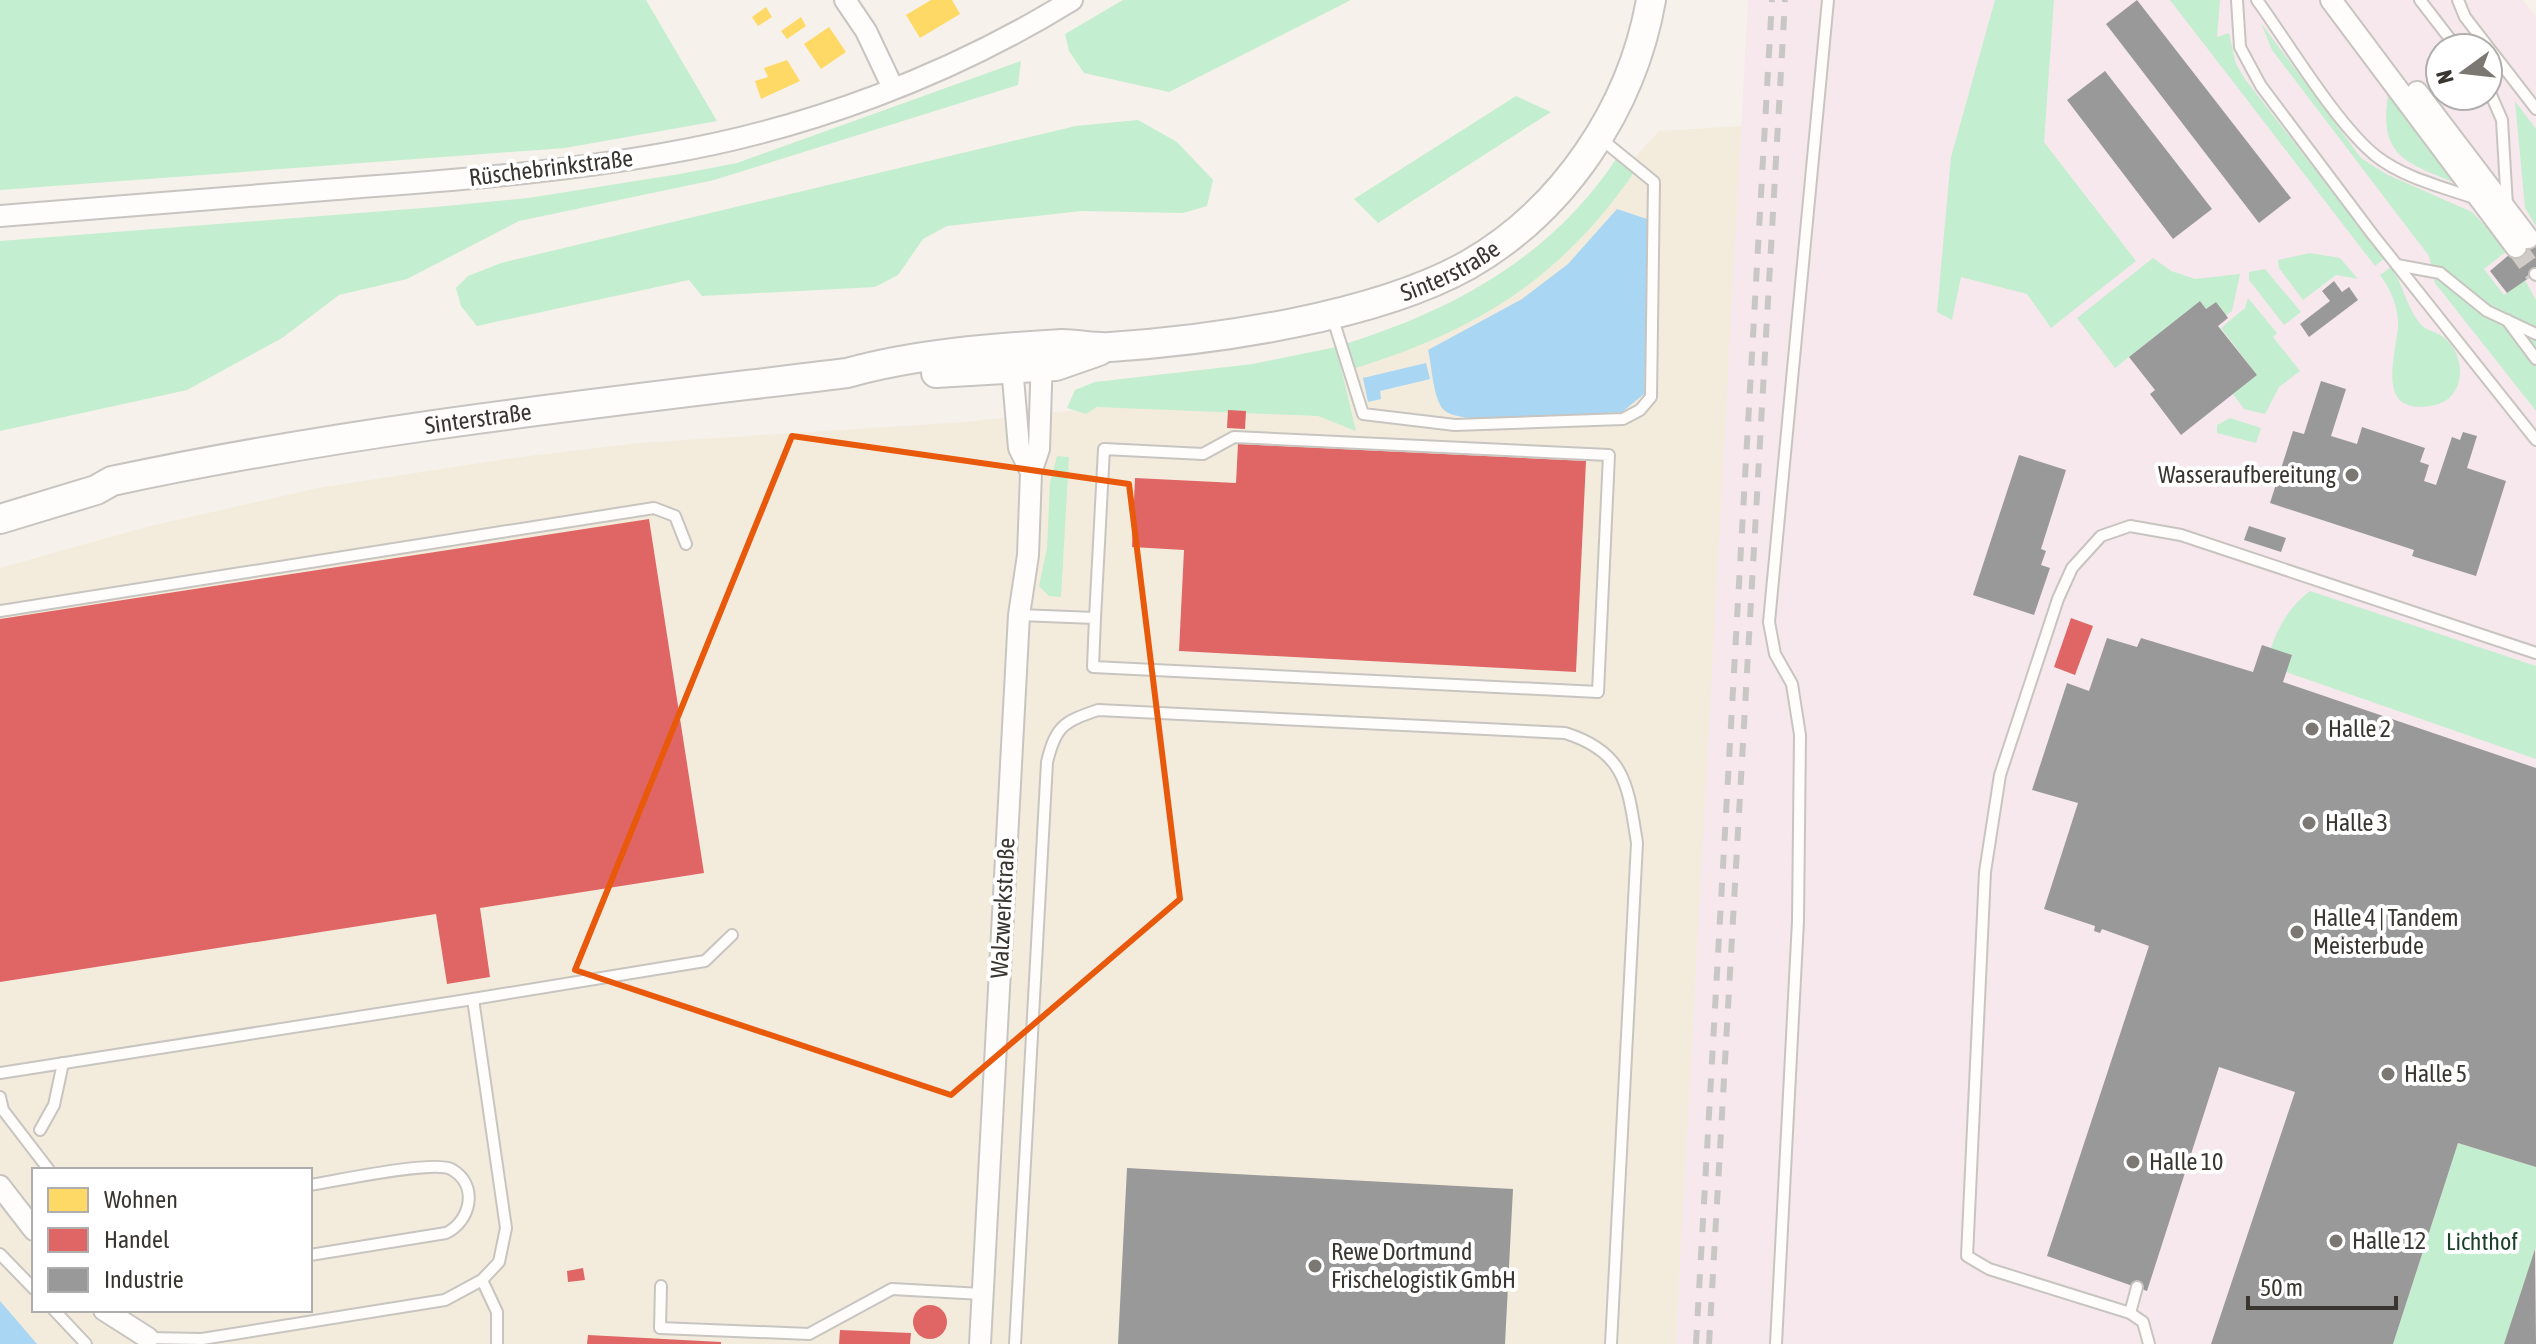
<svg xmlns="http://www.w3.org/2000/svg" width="2536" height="1344" font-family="'Asap Condensed',sans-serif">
<rect width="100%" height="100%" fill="#f6f1eb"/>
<!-- commercial -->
<path fill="#f3ecdd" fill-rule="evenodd" d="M1742,126L1676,1344H0V568L146,527L318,488L512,458L639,443L964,422L1289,387L1424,327L1534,268L1659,131ZM34,1170H310V1310H34Z"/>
<!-- industrial -->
<path fill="#f7e8ed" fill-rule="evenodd" d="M1748,0H2523L2536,17V1344H1676ZM2440,48H2488V96H2440Z"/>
<!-- green -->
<g fill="#c4eed0">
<path d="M0,0H646L717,121L565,148L0,190Z"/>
<path d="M1123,0H1351L1169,92L1084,73L1069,51L1065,34Z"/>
<path d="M1995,0H2054L2044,142L2136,261L2051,328L2027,294L1961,277L1952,320L1937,312L1951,157Z"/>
<path d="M2170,0H2220L2217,37L2229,33L2236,64L2245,79L2384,259L2375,266Z"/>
<path d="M2261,23L2361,158L2386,174L2472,212L2508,250L2484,269L2504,295L2525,280L2536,300V411L2435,283L2429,256L2272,50Z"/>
<path d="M1021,61L1018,85L714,180L519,221L407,279L339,295L282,338L187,390L0,431V241L436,207L528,198L680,174L737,163Z"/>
<path d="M2388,95L2454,179L2453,182C2405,162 2379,156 2388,95Z"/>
<path d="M1516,96L1551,112L1378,223L1354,199Z"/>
<path d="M2515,101L2536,129V226L2525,208Z"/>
<path d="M1138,120L1177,142L1213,180L1207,206L1183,213L1082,211L947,226L923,239L898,275L875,287L702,296L689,280L477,326L461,306L456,288L468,276L501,263L1076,126Z"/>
<path d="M1618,156L1635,171C1562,278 1475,332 1352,369L1345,344C1455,310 1554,255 1618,156Z"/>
<path d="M2310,253L2340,258L2358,279L2336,275L2303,300L2279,268L2278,260Z"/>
<path d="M2153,258L2171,271L2195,279L2240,274L2232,311L2226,315L2216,302L2206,309L2200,301L2115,368L2077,318Z"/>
<path d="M2391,267C2403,284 2405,303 2418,321C2426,332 2432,329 2443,337C2467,354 2467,398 2435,405C2375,418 2395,359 2398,327C2399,309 2391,289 2380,275Z"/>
<path d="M2265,269L2301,312L2284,325L2249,280V272Z"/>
<path d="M2248,298L2277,333L2273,337L2300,371L2279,387L2265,414L2244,409L2233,394L2257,375L2221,328L2245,308Z"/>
<path d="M1336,347L1356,431L1318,416L1097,407L1086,414L1067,408L1075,390L1095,382L1253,364Z"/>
<path d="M2230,418L2261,428L2256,443L2217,433V425Z"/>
<path d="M1057,456L1069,457L1061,597L1049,596L1039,586L1047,548L1050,483Z"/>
<path d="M2310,591L2536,666V759L2286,672L2271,648C2279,625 2290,606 2310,591Z"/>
<path d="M2458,1143L2536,1167V1247L2504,1344H2393Z"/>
</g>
<!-- water -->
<g fill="#a8d6f3">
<path d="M1617,209L1647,219L1649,227L1644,394L1622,412L1606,413C1576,415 1462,428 1444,410C1433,399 1432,366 1428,350L1522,299L1568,264Z"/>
<path d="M1426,363L1430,379L1380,391L1381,399L1368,402L1363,378Z"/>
<path d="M0,1301L37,1344H0Z"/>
</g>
<!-- homes -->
<g fill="#ffd966">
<path d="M931,0H952L960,14L920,38L906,15Z"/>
<path d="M766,7L772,17L758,26L752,17Z"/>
<path d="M801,17L806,26L787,39L781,31Z"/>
<path d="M829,27L846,52L821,69L804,44Z"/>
<path d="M787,60L800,81L761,99L755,81L768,77L764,68Z"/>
</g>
<!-- shops -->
<g fill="#e06666">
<path d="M1228,410L1246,411L1245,429L1227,428Z"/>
<path d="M1238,444L1586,461L1576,672L1179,651L1184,550L1132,547L1135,478L1236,483Z"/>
<path d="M649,519L704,873L480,908L490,977L447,984L436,914L0,982V619Z"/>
<path d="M2071,618L2093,626L2075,675L2054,667Z"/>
<path d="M583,1268L585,1280L568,1282L567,1271Z"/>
<circle cx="930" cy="1322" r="17"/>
<path d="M840,1330L911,1333L910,1344H839Z"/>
<path d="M588,1335L721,1342V1344H587Z"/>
</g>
<!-- industry -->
<g fill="#999">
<path d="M2137,0L2291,198L2259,223L2106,24Z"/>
<path d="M2105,71L2212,209L2173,239L2067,100Z"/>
<path d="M2536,232V273L2507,293L2490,271Z"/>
<path d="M2334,281L2342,292L2349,287L2358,300L2309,337L2300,324L2330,301L2322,291Z"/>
<path d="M2200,301L2206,309L2216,302L2226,315L2228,318L2218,326L2257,375L2181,435L2150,394L2155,390L2129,357Z"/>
<path d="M2321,381L2346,389L2331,436L2357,444L2362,427L2425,448L2420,462L2429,465L2424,481L2436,485L2452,437L2460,440L2463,432L2477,436L2467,468L2506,481L2476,576L2412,556L2414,550L2270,503L2293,431L2304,434Z"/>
<path d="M2019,455L2066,470L2041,549L2046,551L2041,565L2050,568L2034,615L1973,595Z"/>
<path d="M2249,526L2286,538L2281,552L2244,540Z"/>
<path d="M2107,638L2137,647L2141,638L2253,672L2262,645L2292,655L2283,682L2536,768V1167L2458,1143L2393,1344H2211L2295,1092L2219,1067L2147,1291L2047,1256L2149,946L2102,929L2100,933L2094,931L2095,926L2044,909L2078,803L2032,790L2067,683L2089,691Z"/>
<path d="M1127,1168L1513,1189L1505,1344H1118Z"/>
<path d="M2535,1249L2536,1344H2504Z"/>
</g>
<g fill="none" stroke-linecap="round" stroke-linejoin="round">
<!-- street-tunnel -->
<path stroke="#d0cbc6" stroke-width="20" stroke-dasharray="20 10" stroke-linecap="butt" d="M2516,247L2535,274"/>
<!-- lane casing -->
<g stroke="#c8c4c0" stroke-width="14">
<g id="lane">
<path d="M2237,0L2240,47L2261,86L2373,235L2536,440"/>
<path d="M2257,0C2288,43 2337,125 2376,156C2404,178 2443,187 2477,199"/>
<path d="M2420,0L2457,48"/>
<path d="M2458,0L2465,17L2536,109"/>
<path d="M2488,88L2502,120L2507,206"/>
<path d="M2397,265L2440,273L2487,311L2536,334"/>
<path d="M2535,274L2536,275"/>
<path d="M1332,316L1363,414L1455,425L1623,419L1640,410L1651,397L1654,182L1600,138"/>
<path d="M2507,320L2536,359"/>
<path d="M0,611L654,508L675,516L686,544"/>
<path d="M1019,615L1095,618L1093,667L1598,692L1609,455L1234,437L1203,454L1104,449L1095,618"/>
<path d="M0,1073L473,999"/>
<path d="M0,1097L3,1110L49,1170"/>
<path d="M40,1130L54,1105L63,1063"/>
<path d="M310,1185C336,1181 433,1160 451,1169C480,1185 470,1222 446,1233L310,1255"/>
<path d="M0,1254L34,1289"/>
<path d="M482,1280L497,1312V1344"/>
<path d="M661,1286L660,1328L809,1334L892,1289L982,1294"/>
<path d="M54,1310L86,1344"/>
<path d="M2130,1313L2137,1287"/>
<path d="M148,1338L202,1339L445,1300L482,1280L499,1262L506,1228L473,999L705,961L732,935"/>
<path d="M1015,1344L1047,762C1056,726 1063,722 1098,710L1565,733C1626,752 1628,786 1637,843L1611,1344"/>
<path d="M1776,1344L1798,921L1800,735L1792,684L1775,654L1769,622L1828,0"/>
<path d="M2149,1344L2143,1322L2130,1313L1989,1269L1967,1256L1985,872L2000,775L2058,599L2072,568L2101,536L2130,526L2181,535L2536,653"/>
</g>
</g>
<!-- street casing -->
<g stroke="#c8c4c0" stroke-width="24">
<g id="street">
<path d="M845,0L866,31L893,88"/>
<path d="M2331,0L2516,247"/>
<path d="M2417,92L2528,238"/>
<path d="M0,216C112,207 225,198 337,189C445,181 555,173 662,154C805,130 949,76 1072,0"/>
<path d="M1011,355L1019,448L1031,472"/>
<path d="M0,1186L34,1230"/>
<path d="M104,1310L148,1338"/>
<path d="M980,1344L1019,615L1028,555L1031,472L1039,449L1042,355"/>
</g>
</g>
<!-- secondary casing -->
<g stroke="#c8c4c0" stroke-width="32">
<g id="secondary">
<path d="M936,373L1056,366L1099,351"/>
<path id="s1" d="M0,519L96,490L112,481C355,429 601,403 847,373C915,354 991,348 1062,344C1078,344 1094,348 1110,347C1216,340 1375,317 1468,265C1564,210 1632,108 1651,0"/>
</g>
</g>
<!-- lane -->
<use href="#lane" stroke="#fefdfc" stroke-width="10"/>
<!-- street -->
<use href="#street" stroke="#fefdfc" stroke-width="20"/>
<!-- secondary -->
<use href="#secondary" stroke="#fefdfc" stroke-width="28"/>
<!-- rail -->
<g stroke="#c9c7c6" stroke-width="6" stroke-dasharray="14 14" stroke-linecap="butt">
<path d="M1696,1344L1772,0"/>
<path d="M1709,1344L1785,0"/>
</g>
</g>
<!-- marked area -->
<path fill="none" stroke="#e8590c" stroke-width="6" stroke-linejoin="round" d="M792,436L1129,484L1180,899L951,1095L575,970Z"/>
<!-- markers -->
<g fill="#7b7772" stroke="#fff" stroke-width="3">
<circle cx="2352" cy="475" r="8"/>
<circle cx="2312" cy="729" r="8"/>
<circle cx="2309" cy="823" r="8"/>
<circle cx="2297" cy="932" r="8"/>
<circle cx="2388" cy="1074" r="8"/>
<circle cx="2133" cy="1162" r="8"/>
<circle cx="2336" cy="1241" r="8"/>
<circle cx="1315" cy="1266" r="8"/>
</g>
<g text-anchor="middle" stroke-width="8" stroke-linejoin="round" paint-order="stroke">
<!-- street labels -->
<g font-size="24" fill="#393531" stroke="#fff">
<text transform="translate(551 168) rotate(-7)" y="8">Rüschebrinkstraße</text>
<text dy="8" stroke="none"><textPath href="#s1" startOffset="1478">Sinterstraße</textPath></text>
<text dy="8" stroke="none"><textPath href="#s1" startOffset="490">Sinterstraße</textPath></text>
<text transform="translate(1003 908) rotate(-87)" y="8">Walzwerkstraße</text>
</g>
<!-- poi labels -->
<g font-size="24" fill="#393531" stroke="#fff" text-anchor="start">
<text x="2336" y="483" text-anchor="end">Wasseraufbereitung</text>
<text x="2328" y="737">Halle 2</text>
<text x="2325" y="831">Halle 3</text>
<text x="2313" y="926">Halle 4 | Tandem<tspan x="2313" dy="28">Meisterbude</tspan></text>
<text x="2404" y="1082">Halle 5</text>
<text x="2149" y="1170">Halle 10</text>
<text x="2352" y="1249">Halle 12</text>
<text x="1331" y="1260">Rewe Dortmund<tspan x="1331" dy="28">Frischelogistik GmbH</tspan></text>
</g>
<!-- park labels -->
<g font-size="24" fill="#1b412b" stroke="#fff">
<text x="2482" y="1250">Lichthof</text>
</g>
</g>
<!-- legend -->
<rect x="32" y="1168" width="280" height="144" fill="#ffffff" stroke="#b0aead" stroke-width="2"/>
<rect x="48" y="1188" width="40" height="24" fill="#ffd966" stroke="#b0aead" stroke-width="2"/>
<text x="104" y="1208" font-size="24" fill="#393531">Wohnen</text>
<rect x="48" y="1228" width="40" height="24" fill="#e06666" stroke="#b0aead" stroke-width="2"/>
<text x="104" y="1248" font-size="24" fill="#393531">Handel</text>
<rect x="48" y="1268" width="40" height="24" fill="#999999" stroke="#b0aead" stroke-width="2"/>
<text x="104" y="1288" font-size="24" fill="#393531">Industrie</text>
<!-- north arrow -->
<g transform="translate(2464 72) rotate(255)"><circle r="38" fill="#ffffff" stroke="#b0aead" stroke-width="2"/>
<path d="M0-6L14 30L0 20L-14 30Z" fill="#7b7772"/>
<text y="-12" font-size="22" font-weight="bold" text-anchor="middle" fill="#393531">N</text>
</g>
<!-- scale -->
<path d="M2248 1296v12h148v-12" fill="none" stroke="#393531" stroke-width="4"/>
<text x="2260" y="1296" font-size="24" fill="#393531" stroke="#ffffff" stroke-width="6" paint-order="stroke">50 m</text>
</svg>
